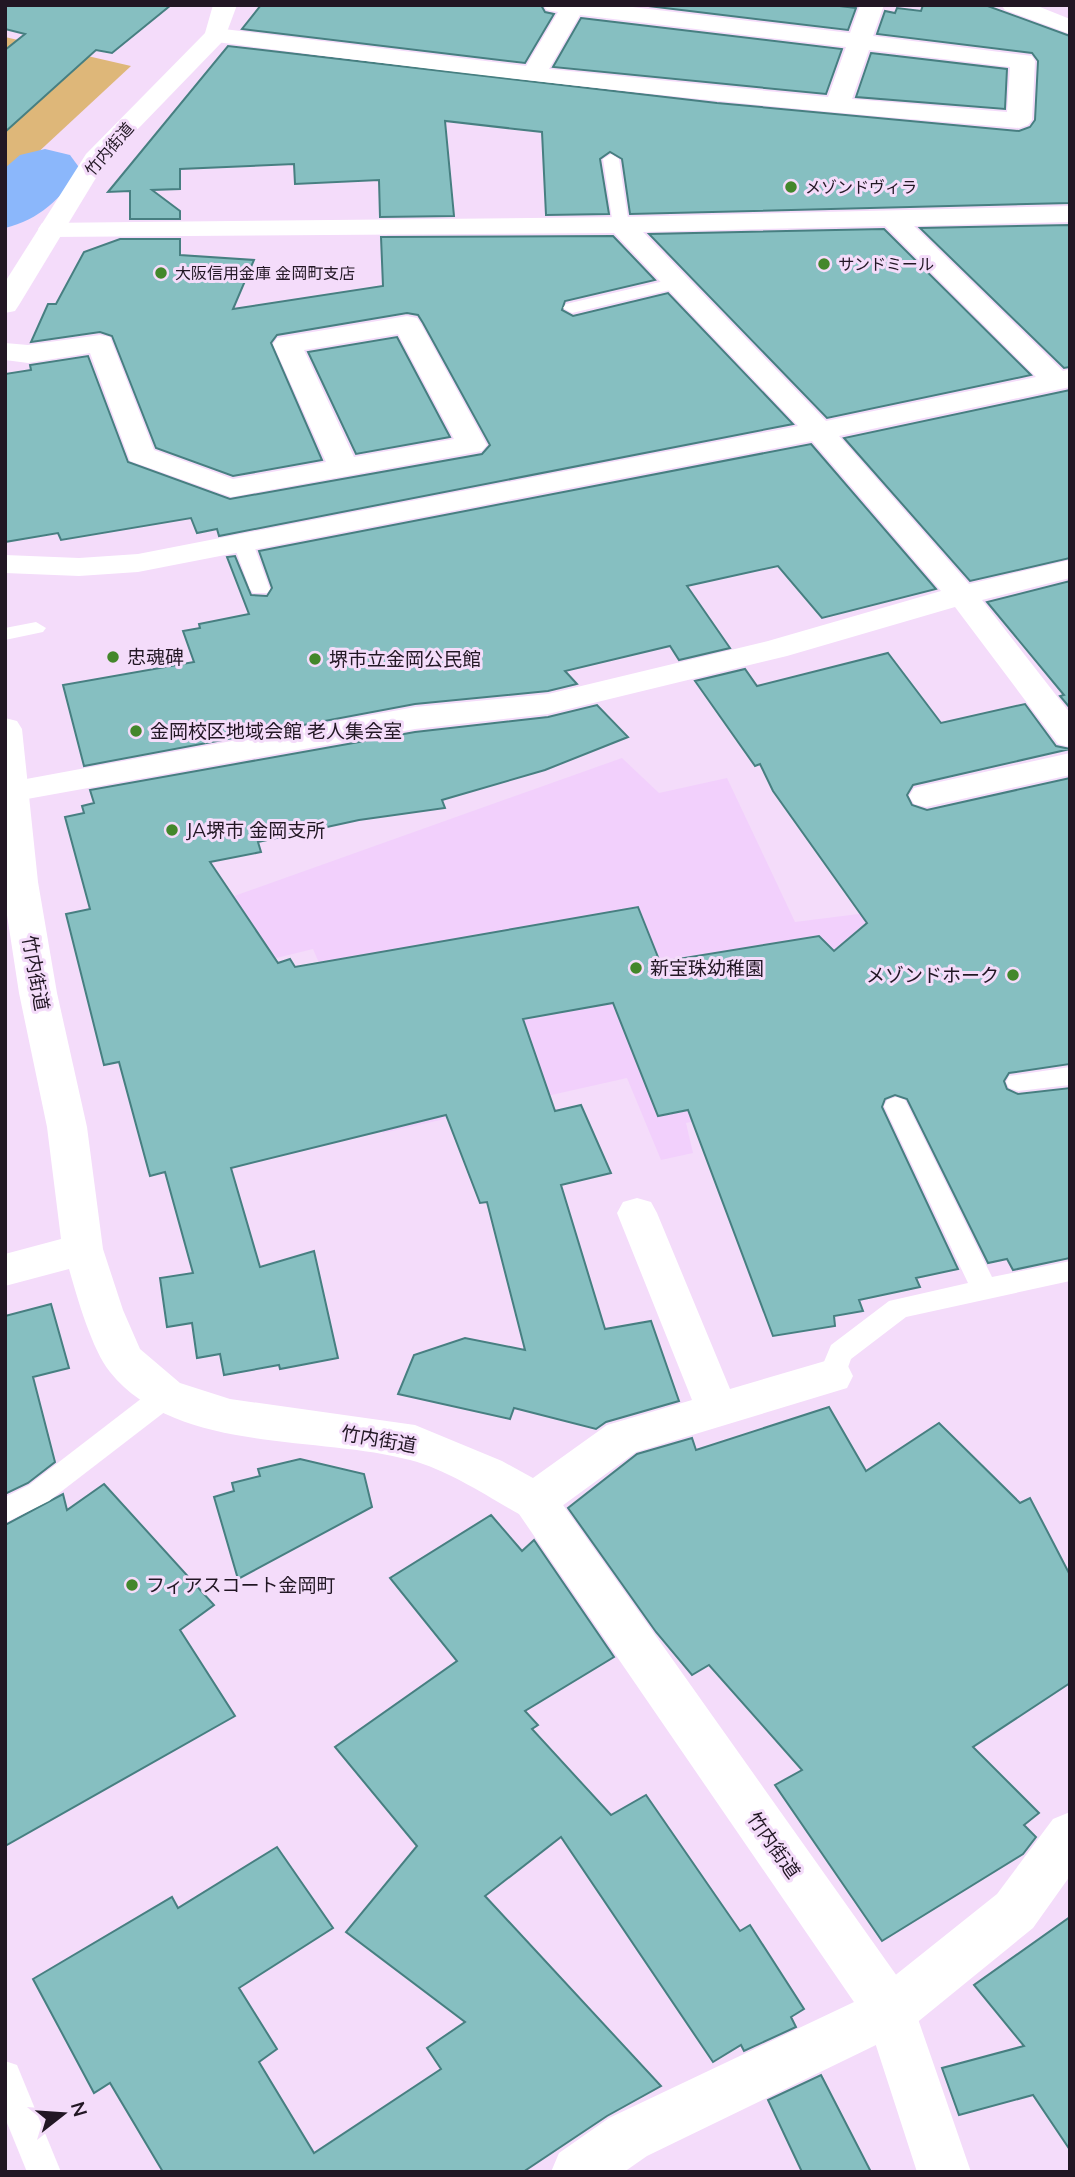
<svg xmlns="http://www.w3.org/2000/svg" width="1075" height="2177" font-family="Mulish,'Noto Sans JP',sans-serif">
<rect width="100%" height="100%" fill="#f4dcfa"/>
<!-- built -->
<path fill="#f2d0fc" d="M622,758L659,793L727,778L795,922L906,908L783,1102L686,1123L693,1153L661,1160L627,1078L383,1133L357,1051L313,949L252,964L220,901Z"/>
<!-- green -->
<path fill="#deb779" d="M5,37L131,66L5,183Z"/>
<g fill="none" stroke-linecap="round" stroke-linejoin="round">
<!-- river -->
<path fill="#8bb7fb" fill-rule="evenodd" d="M45,149L70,155L81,170C61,198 39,220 5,228V168L20,155Z"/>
</g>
<!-- building -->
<g fill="#86bfc1" stroke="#477f81" stroke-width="2">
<path d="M5,5H171L112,53L96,50L5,132V50L25,34L5,29Z"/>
<path d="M261,5H541L545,12L554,14L525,63L242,29Z"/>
<path d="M640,5H831L856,8L848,30Z"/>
<path d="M923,5H985L1070,36V203L630,214L622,159L610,152L600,159L609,214L546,215L542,132L445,121L454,216L380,217L379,180L295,184L294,164L180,169V189L152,190L180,211V219H130V191L108,192L228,46L717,103L1019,131L1030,127L1035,120L1038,61L1032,53L877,34L885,11L895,13L897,8L921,11Z"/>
<path d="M581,18L842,49L826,94L553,67Z"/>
<path d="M871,53L1007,69L1005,109L856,97Z"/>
<path d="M1070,225V367L1064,368L920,228Z"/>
<path d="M884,229L1031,375L827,418L649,234Z"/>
<path d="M613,236L655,280L565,301L562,310L573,316L668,293L793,424L219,536L217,529L197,533L191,518L61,540L58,533L5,542V374L31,370L30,365L88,356L128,462L230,499L482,454L490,445L423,323L418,315L407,313L277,335L271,343L322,460L233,476L156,448L112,336L100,332L31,342L48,304H56L84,252L120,239H180V255L254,260L233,309L383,286L381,237Z"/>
<path d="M397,337L450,437L356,454L308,352Z"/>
<path d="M1070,390V558L970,581L844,438Z"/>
<path d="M811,444L936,589L822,618L778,566L687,586L730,648L679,660L670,646L565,671L577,684L548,691L415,704L84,766L63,685L194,662L183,631L200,628L199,624L249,614L227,557L235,556L251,595L267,596L272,588L259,551Z"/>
<path d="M1070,581V708L1060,696L1064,695L987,602Z"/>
<path d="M888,653L941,723L1025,704L1056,746L1070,749L913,785L907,795L912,805L927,810L1070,778V1064L1009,1073L1004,1081L1007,1089L1018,1094L1070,1088V1258L1013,1270L1007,1259L988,1263L907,1099L895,1095L885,1099L882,1107L958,1269L916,1278L920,1287L859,1300L863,1311L834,1316L835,1326L773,1336L688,1110L658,1116L613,1003L523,1019L555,1111L581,1105L611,1173L561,1185L605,1329L651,1321L679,1401L606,1422L596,1429L514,1408L510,1419L398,1394L414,1355L465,1338L525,1350L487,1202L480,1203L446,1115L231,1168L260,1267L314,1251L338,1358L280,1369L279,1365L224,1375L220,1354L197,1358L192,1323L167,1327L160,1278L193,1273L165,1172L150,1176L119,1062L104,1065L66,914L90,909L65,817L84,813L82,806L94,803L90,790L415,732L548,717L597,705L628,737L545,770L442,800L445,808L359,820L258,842L261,852L210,862L278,963L290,959L295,967L638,907L660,962L819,936L834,951L867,923L773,791L760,764L755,766L695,681L745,669L757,686Z"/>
<path d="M51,1304L69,1368L33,1377L55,1462L28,1483L5,1494V1316Z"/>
<path d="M829,1407L866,1471L939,1423L1020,1503L1030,1498L1070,1575V1683L973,1747L1039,1813L1024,1825L1036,1837L1023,1854L882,1941L775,1785L802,1770L709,1665L692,1675L656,1632L568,1508L637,1454L692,1438L696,1450Z"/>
<path d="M300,1459L364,1474L372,1507L238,1579L214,1497L234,1491L232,1483L260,1476L258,1469Z"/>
<path d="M104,1484L214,1605L180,1630L235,1716L5,1846V1525L63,1494L67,1510Z"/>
<path d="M491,1515L522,1551L534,1540L614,1657L525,1711L538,1725L532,1729L611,1815L646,1795L740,1931L750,1925L804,2009L791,2017L796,2027L744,2051L741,2045L713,2062L561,1837L485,1896L661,2086L607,2116L523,2172H163L110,2083L94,2093L33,1979L172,1897L178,1908L277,1847L333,1928L239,1988L277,2049L259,2062L314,2153L441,2069L427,2048L465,2022L346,1932L417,1846L335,1747L457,1661L390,1578Z"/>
<path d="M1070,1917V2150L1033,2095L959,2115L942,2068L1024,2046L974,1985Z"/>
<path d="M821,2075L871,2172H802L768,2100Z"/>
</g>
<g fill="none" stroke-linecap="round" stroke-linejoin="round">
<!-- service -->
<g fill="#fff" fill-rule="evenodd">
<path d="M611,154L619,159L629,225L621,230L613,225L603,159Z"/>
<path d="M677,278L683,279L686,283L683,287L572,313L563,308L566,304Z"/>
<path d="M243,537L253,543L270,589L267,593H253L250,589L233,543Z"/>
<path d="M36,622L46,628L43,632L5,640V628Z"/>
<path d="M1070,1067V1085L1018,1091L1009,1088L1006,1082L1009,1076Z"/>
<path d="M896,1097L905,1100L908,1106L992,1277L1070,1261V1281L906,1317L851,1359L842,1384L832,1387L822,1384L818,1376L831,1345L889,1301L968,1283L884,1106L887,1100Z"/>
<path d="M165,1385L175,1388L179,1396L175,1404L49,1501L5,1523V1497L29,1485L155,1388Z"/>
<path d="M5,2061L17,2065L61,2172H27L5,2118Z"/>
</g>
<!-- minor -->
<g fill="#fff" fill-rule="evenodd">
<path d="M543,5H616L850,33L860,5H884L873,36L1032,56L1035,61L1032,120L1028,125L1019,128C750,107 484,77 216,42L208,40L204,35L208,30L216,28L526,66L558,12L547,10ZM580,15L846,47L828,97L549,69ZM869,50L1010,67L1007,112L852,99Z"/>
<path d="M1001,5H1035L1070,19V34L1005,10Z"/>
<path d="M1070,206V222L914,226L1063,371L1070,369V387L839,436L969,584L1070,560V578L982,600L1070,713V747L1058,744L955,607L787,656L548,714L415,729L5,803V783L10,782L415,707L548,694L768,641L941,591L812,441L138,572L79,576L5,573V555L79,558L138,554L798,426L614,233L51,237L42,235L38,229L42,223L621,217ZM885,226L1036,377L826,421L643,232Z"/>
<path d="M407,316L417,318L421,324L487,445L482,451L231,497L130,461L90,353L28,363L5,360V343L28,345L100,335L110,337L154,450L233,479L326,462L273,344L277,338ZM398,334L454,439L354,457L304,350Z"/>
<path d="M1070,753V775L926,807L914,804L909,796L914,788L926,785Z"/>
<path d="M637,1198L651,1202L657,1213L730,1389L832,1359L847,1364L853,1376L847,1388L636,1452L551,1514L535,1520L519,1514L513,1501L519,1488L607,1425L692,1400L617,1213L623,1202Z"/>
<path d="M1070,1812V1876L1033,1928L909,2029L647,2156L624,2172H551L559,2153L609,2118L873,1993L997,1894L1053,1819Z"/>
</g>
<!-- tertiary -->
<g fill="#fff" fill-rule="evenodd">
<path d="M213,5H237L224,40L105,163L19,305L15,311L5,313V282L86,154L205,33Z"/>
<path d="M5,718L17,721L22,729L38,882L57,993L87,1127L103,1249L123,1310L140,1349L180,1383L230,1399L415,1425L502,1461L551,1488L909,1993L971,2172H917L869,2024L519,1514C485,1495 448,1470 410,1460C318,1435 176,1454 110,1372C92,1350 77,1297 69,1269L5,1286V1254L61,1239L47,1127L19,993L5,902Z"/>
</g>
</g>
<!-- markers -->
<g fill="#43872b" stroke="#f4dcfa" stroke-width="2.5">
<circle cx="791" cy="187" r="7"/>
<circle cx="824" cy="264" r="7"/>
<circle cx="161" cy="273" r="7"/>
<circle cx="113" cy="657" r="7"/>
<circle cx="315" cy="659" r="7"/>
<circle cx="136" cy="731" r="7"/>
<circle cx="172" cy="830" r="7"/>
<circle cx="636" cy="968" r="7"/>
<circle cx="1013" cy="975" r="7"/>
<circle cx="132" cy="1585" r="7"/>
</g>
<g text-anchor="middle" stroke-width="6" stroke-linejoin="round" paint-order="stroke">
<!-- far-street labels -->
<g font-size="16" fill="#221724" stroke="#f4dcfa">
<text transform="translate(109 149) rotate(-49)" y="6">竹内街道</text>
</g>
<!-- far-poi labels -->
<g font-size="16" fill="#221724" stroke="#f4dcfa" text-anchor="start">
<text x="805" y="193">メゾンドヴィラ</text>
<text x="838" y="270">サンドミール</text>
<text x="175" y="279">大阪信用金庫 金岡町支店</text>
</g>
<!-- poi labels -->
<g font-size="19" fill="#221724" stroke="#f4dcfa" text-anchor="start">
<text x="127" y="664">忠魂碑</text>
<text x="329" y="666">堺市立金岡公民館</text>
<text x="150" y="738">金岡校区地域会館 老人集会室</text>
<text x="186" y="837">JA堺市 金岡支所</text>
<text x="650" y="975">新宝珠幼稚園</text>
<text x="999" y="982" text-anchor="end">メゾンドホーク</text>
<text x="146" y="1592">フィアスコート金岡町</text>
</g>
<!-- street labels -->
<g font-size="19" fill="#221724" stroke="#f4dcfa">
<text transform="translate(36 973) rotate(80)" y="7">竹内街道</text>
<text transform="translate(379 1439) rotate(10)" y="7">竹内街道</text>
<text transform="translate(774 1845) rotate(55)" y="7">竹内街道</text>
</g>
</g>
<!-- border -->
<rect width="1075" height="2177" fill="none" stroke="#221724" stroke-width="14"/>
<!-- north arrow -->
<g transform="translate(63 2114) rotate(73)" stroke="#f4dcfa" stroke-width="5" paint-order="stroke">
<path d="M0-5L12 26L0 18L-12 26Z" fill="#221724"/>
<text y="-10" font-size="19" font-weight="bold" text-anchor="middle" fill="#221724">N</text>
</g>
</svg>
